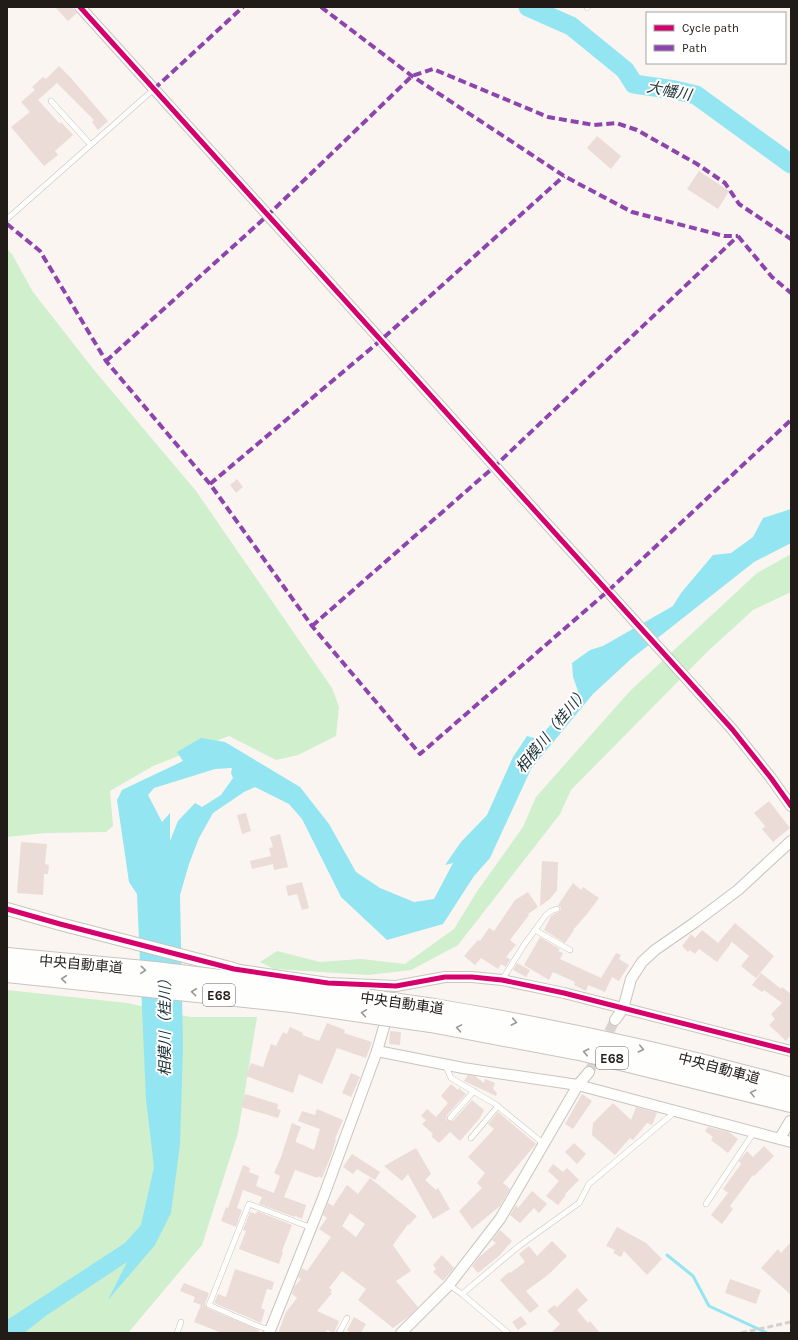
<svg xmlns="http://www.w3.org/2000/svg" width="798" height="1340" font-family="Karla,'Noto Sans JP',sans-serif">
<rect width="100%" height="100%" fill="#faf5f0"/>
<!-- green -->
<g fill="#cfefcd">
<path d="M7,249L12,254L33,292L94,370L196,491L332,688L339,707L336,736L298,755L276,760L229,736L153,766L110,791L113,826L106,832L45,833L7,837Z"/>
<path d="M791,554V592L753,610L707,652L571,790L560,814L458,945L411,970L368,975L274,969L260,962L277,951L320,962L361,959L405,964L454,929L476,893L523,827L536,797L630,691L757,573Z"/>
<path d="M7,990L127,1003L190,1017H257L238,1133L202,1245L128,1333H7Z"/>
</g>
<!-- water -->
<path fill="#92e5f1" fill-rule="evenodd" d="M791,509V543L754,562L631,659L593,694L531,769L490,858L474,876L443,924L387,940L341,897L302,819L289,804L255,787L244,792L213,813L199,838L189,864L180,895L183,1046L180,1144L171,1213L155,1245L108,1300L127,1262L47,1315L24,1333H7V1320L125,1243L141,1225L154,1167L146,1099L137,894L129,882L117,800L122,790L183,761L177,752L201,738L225,742L300,787L329,824L356,872L380,888L414,902L434,899L453,863L445,865L461,842L487,815L513,757L527,736L538,739L555,720L578,691L573,677L572,663L590,650L603,646L673,606L681,593L713,555L731,553L753,537L763,518ZM232,768L231,773L233,778L221,795L202,807L195,803L178,821L170,841V813L162,822L148,795L154,788L215,769Z"/>
<g fill="none" stroke-linecap="round" stroke-linejoin="round">
<!-- stream -->
<path stroke="#92e5f1" stroke-width="3" d="M667,1255L693,1276L709,1306L767,1333"/>
<!-- river -->
<path stroke="#92e5f1" stroke-width="19" d="M528,7L571,26L625,70L634,84L675,90L696,95L791,164"/>
</g>
<!-- building -->
<g fill="#ecdcd7" fill-rule="evenodd">
<path d="M55,7H72L77,13L68,21Z"/>
<path d="M59,66L70,77L108,121L98,130L92,122L94,120L57,83L38,100L60,124L61,122L73,135L55,151L58,155L44,166L11,127L30,112L21,102L35,90L32,87L43,77L46,79Z"/>
<path d="M597,136L621,156L611,169L587,148Z"/>
<path d="M699,171L729,191L718,209L687,189Z"/>
<path d="M237,479L243,487L236,493L230,485Z"/>
<path d="M769,801L790,828L773,842L762,829L765,826L754,813Z"/>
<path d="M246,813L251,831L242,834L237,815Z"/>
<path d="M280,834L288,867L274,870L273,864L252,869L250,861L271,856L269,848L273,847L270,837Z"/>
<path d="M21,842L47,844L45,864L49,865L48,874H44L43,895L17,893Z"/>
<path d="M542,861L558,862L557,890L550,899L540,906Z"/>
<path d="M302,882L309,908L302,910L297,894L288,896L286,886Z"/>
<path d="M573,883L581,890L583,887L599,898L587,914L573,930H574L565,943L544,930L551,916L560,911L561,908L558,905Z"/>
<path d="M528,892L538,907L528,914L529,915L510,940L516,945L506,957L510,959L506,967L501,964L498,969L481,958L475,965L464,956L478,940L480,941L489,928L494,931L515,900Z"/>
<path d="M735,923L774,956L756,978L741,966L749,956L732,942L717,962L699,949L695,954L690,950L688,952L682,946L691,934L695,938L702,930L718,943Z"/>
<path d="M540,937L560,949L558,951L563,953L560,959L601,978L616,953L621,955L619,959L629,965L619,981L612,977L605,992L588,985L586,991L574,985L575,982L553,972L549,980L524,965Z"/>
<path d="M517,963L530,970L526,977L513,970Z"/>
<path d="M761,973L781,989L782,987L791,994V1035L786,1041L769,1025L775,1019L771,1014L782,1003L764,990L762,992L752,985Z"/>
<path d="M327,1023L345,1030L344,1033L372,1042L366,1058L337,1048L322,1084L299,1074L293,1093L246,1076L251,1063L263,1067L271,1044L276,1046L283,1032L287,1034L290,1027L303,1033L302,1035L319,1041Z"/>
<path d="M390,1031L401,1032L400,1045L389,1044Z"/>
<path d="M351,1073L360,1077L351,1097L342,1093Z"/>
<path d="M468,1075L475,1076L484,1083L485,1079L495,1083L493,1089L497,1093L496,1096L464,1081Z"/>
<path d="M451,1084L458,1090L459,1088L466,1094L447,1115L446,1119L448,1121H453L472,1100L484,1110L480,1118L460,1141L450,1132L439,1143L431,1136L433,1134L422,1124L426,1120L421,1116L427,1109L436,1117L448,1103L441,1096Z"/>
<path d="M245,1094L278,1104L277,1109L281,1110L278,1118L241,1107Z"/>
<path d="M582,1094L592,1101L573,1129L565,1124Z"/>
<path d="M613,1103L631,1120L636,1107L657,1113L652,1125L647,1123L633,1140L630,1138L615,1155L592,1135L593,1123Z"/>
<path d="M317,1109L343,1120L335,1139H336L332,1153L322,1178L318,1176V1178L295,1170L284,1197L306,1205L302,1219L295,1216V1217L259,1204L262,1197L243,1190L237,1208L242,1210L236,1227L221,1221L226,1207L228,1208L243,1165L250,1168L249,1172L259,1176L256,1186L274,1193L280,1176L274,1173L281,1157L292,1123L301,1127L296,1140V1142L314,1150L320,1129L298,1121L302,1111L315,1115Z"/>
<path d="M498,1112L536,1144L503,1183L510,1189L500,1206L472,1229L459,1211L482,1188L477,1183L485,1173L468,1157L494,1129L488,1124Z"/>
<path d="M708,1127L729,1132L738,1139L728,1153L711,1140L713,1137L705,1131Z"/>
<path d="M574,1143L586,1154L577,1164L565,1152Z"/>
<path d="M764,1146L774,1156L754,1176L753,1175L730,1206L733,1209L722,1224L711,1215L728,1193L723,1189L741,1164L739,1161L747,1151L753,1157Z"/>
<path d="M416,1148L431,1174L425,1180L436,1190L438,1188L450,1209L433,1219L408,1174L402,1181L384,1166Z"/>
<path d="M352,1154L380,1172L375,1180L357,1169L353,1174L343,1167Z"/>
<path d="M553,1164L563,1172L567,1168L579,1180L565,1194L566,1195L558,1205L546,1196L559,1181L548,1171Z"/>
<path d="M370,1178L417,1216L409,1225L408,1224L393,1245L411,1271L396,1281L418,1307L409,1316L393,1328L358,1300L366,1289L342,1271L329,1288L332,1290L330,1292L332,1293L317,1311L339,1321L334,1333L327,1330L325,1333H278L286,1312L297,1298L292,1294L294,1287L301,1279L298,1277L302,1268L307,1271L331,1237L319,1229L327,1218L323,1215L328,1203L333,1206L347,1185L358,1194ZM350,1213L365,1224L356,1237L342,1226Z"/>
<path d="M532,1191L547,1204L539,1213L534,1208L520,1223L510,1215L516,1205L518,1208Z"/>
<path d="M257,1211L292,1225L282,1251L283,1252L279,1264L239,1249L246,1231L243,1230L250,1212L256,1214Z"/>
<path d="M617,1227L646,1243L662,1259L647,1275L624,1251L621,1257L613,1253L615,1250L606,1246Z"/>
<path d="M500,1230L512,1241L500,1255L478,1273L472,1266L479,1257L496,1243L492,1240Z"/>
<path d="M552,1241L567,1256L548,1275L526,1291L539,1306L530,1313L500,1280L509,1272L510,1273L525,1262L519,1254L529,1246L537,1256Z"/>
<path d="M791,1242V1295L761,1268L778,1249L781,1253Z"/>
<path d="M442,1255L454,1268L443,1281L433,1272L436,1269L433,1265Z"/>
<path d="M235,1269L274,1282L272,1290L267,1289L261,1308L265,1310L261,1323L214,1303L218,1294L226,1297Z"/>
<path d="M730,1279L761,1290L756,1304L725,1293Z"/>
<path d="M184,1283L209,1293L205,1304L207,1308L259,1330L258,1333H222L194,1322L201,1305L193,1302L195,1297L180,1291Z"/>
<path d="M577,1288L588,1300L577,1310L588,1323L590,1321L600,1333H551L560,1324L547,1311L554,1305L557,1307Z"/>
<path d="M521,1316L527,1324L518,1330L512,1322Z"/>
<path d="M354,1317L366,1324L361,1333H351L347,1330Z"/>
</g>
<g fill="none" stroke-linecap="round" stroke-linejoin="round">
<!-- minor-tunnel -->
<path stroke="#d9d4d0" stroke-width="10" stroke-dasharray="10 5" stroke-linecap="butt" d="M589,1072L615,1020"/>
<!-- service casing -->
<g stroke="#c8c4c0" stroke-width="6">
<g id="service">
<path d="M587,8L588,7"/>
<path d="M51,101L90,144"/>
<path d="M7,219L154,89"/>
<path d="M535,930L570,950"/>
<path d="M502,980L524,945L546,915L551,911L557,909"/>
<path d="M445,1064L451,1078L495,1104L544,1144"/>
<path d="M450,1118L474,1091"/>
<path d="M471,1138L498,1106"/>
<path d="M706,1204L754,1132"/>
<path d="M449,1285L462,1294L508,1333"/>
<path d="M462,1294L519,1246L579,1203L589,1184L676,1111"/>
<path d="M270,1330L255,1325L209,1305L249,1204L312,1228"/>
<path d="M177,1333L181,1322"/>
<path d="M339,1333L347,1318"/>
</g>
</g>
<!-- minor casing -->
<g stroke="#c8c4c0" stroke-width="12">
<g id="minor">
<path d="M80,7L732,729L771,778L791,806"/>
<path d="M234,969L328,983L396,986L445,977H472L502,980L564,993L791,1051"/>
<path d="M615,1020L623,1009L631,979L642,962L655,950L694,923L738,890L791,841"/>
<path d="M377,1051L463,1068L578,1085L791,1142"/>
<path d="M780,1138L790,1121"/>
<path d="M269,1333L323,1198L377,1051L388,1013"/>
<path d="M401,1333L449,1285L500,1219L578,1085L589,1072"/>
</g>
</g>
<!-- tertiary casing -->
<g stroke="#c8c4c0" stroke-width="14">
<path id="tertiary" d="M7,909L60,924L234,969"/>
</g>
<!-- motorway casing -->
<g stroke="#c8c4c0" stroke-width="20">
<g id="motorway">
<path d="M434,1008C554,1028 674,1054 791,1087"/>
<path d="M431,1023L584,1052L791,1103"/>
</g>
</g>
<!-- service -->
<use href="#service" stroke="#fefefd" stroke-width="5"/>
<!-- minor -->
<use href="#minor" stroke="#fefefd" stroke-width="10"/>
<!-- tertiary -->
<use href="#tertiary" stroke="#fefefd" stroke-width="12"/>
<!-- motorway -->
<use href="#motorway" stroke="#fefefd" stroke-width="18"/>
<!-- rail -->
<path stroke="#d2d0d0" stroke-width="3" stroke-dasharray="6 3" stroke-linecap="butt" d="M741,1333L791,1322"/>
<!-- motorway-bridge casing -->
<g stroke="#c8c4c0" stroke-width="20" stroke-linecap="butt">
<g id="motorway-bridge">
<path d="M7,957L155,971L294,988L434,1008"/>
<path d="M7,973L292,1003L431,1023"/>
</g>
</g>
<!-- motorway-bridge -->
<use href="#motorway-bridge" stroke="#fefefd" stroke-width="18"/>
<!-- quiet -->
<g stroke="#8e44ad" stroke-width="4" stroke-dasharray="8 4" stroke-linecap="butt">
<path d="M321,7L412,76L564,176L632,212L724,236H738"/>
<path d="M154,89L243,7"/>
<path d="M7,224L40,251L106,361L210,484L312,626L420,754L608,591L791,420"/>
<path d="M738,236L772,277L791,293"/>
<path d="M106,361L268,215L412,76L433,69L548,117L594,125L616,123L637,130L697,164L725,183L739,204L791,239"/>
<path d="M210,484L381,340L564,176"/>
<path d="M312,626L495,466L738,236"/>
</g>
<!-- cycleway casing -->
<g stroke="#fff" stroke-width="8">
<g id="cycleway">
<path d="M80,7L732,729L771,778L791,806"/>
<path d="M7,909L60,924L234,969L328,983L396,986L445,977H472L502,980L564,993L791,1051"/>
</g>
</g>
<!-- cycleway -->
<use href="#cycleway" stroke="#d6006c" stroke-width="5"/>
</g>
<!-- one-way arrows -->
<defs><path id="oneway-chevron" d="M-2-3.5L2.5 0L-2 3.5" fill="none" stroke-width="1.6" stroke-linecap="round" stroke-linejoin="round"/></defs>
<g stroke="#9b9896">
<use href="#oneway-chevron" transform="translate(143 970) rotate(5)"/>
<use href="#oneway-chevron" transform="translate(64 979) rotate(-174)"/>
<use href="#oneway-chevron" transform="translate(194 992) rotate(-174)"/>
<use href="#oneway-chevron" transform="translate(364 1013) rotate(-172)"/>
<use href="#oneway-chevron" transform="translate(514 1022) rotate(11)"/>
<use href="#oneway-chevron" transform="translate(459 1028) rotate(-170)"/>
<use href="#oneway-chevron" transform="translate(641 1049) rotate(13)"/>
<use href="#oneway-chevron" transform="translate(586 1052) rotate(-167)"/>
<use href="#oneway-chevron" transform="translate(753 1093) rotate(-166)"/>
</g>
<g text-anchor="middle" stroke-width="4" stroke-linejoin="round" paint-order="stroke">
<!-- shield labels -->
<g fill="#fff" stroke="#64605d" stroke-width="1">
<rect x="203" y="984" width="32" height="22" rx="3"/>
<rect x="596" y="1047" width="32" height="22" rx="3"/>
</g>
<g font-size="13" font-weight="bold" fill="#211c18">
<text x="219" y="1000">E68</text>
<text x="612" y="1063">E68</text>
</g>
<!-- street labels -->
<g font-size="14" fill="#211c18" stroke="#fff">
<text transform="translate(81 964) rotate(5)" y="5">中央自動車道</text>
<text transform="translate(402 1003) rotate(8)" y="5">中央自動車道</text>
<text transform="translate(719 1068) rotate(15)" y="5">中央自動車道</text>
</g>
<!-- water labels -->
<g font-size="15" font-style="italic" fill="#192f32" stroke="#fff">
<text transform="translate(669 91) rotate(11)" y="5">大幡川</text>
<text transform="translate(552 730) rotate(-51)" y="5">相模川（桂川）</text>
<text transform="translate(165 1024) rotate(-90)" y="5">相模川（桂川）</text>
</g>
</g>
<!-- border -->
<rect width="798" height="1340" fill="none" stroke="#211c18" stroke-width="16"/>
<!-- legend -->
<rect x="646" y="12" width="140" height="52" fill="#ffffff" stroke="#a6a4a3"/>
<rect x="654" y="25" width="20" height="6" fill="#d6006c" stroke="#a6a4a3"/>
<text x="682" y="32" font-size="12" fill="#211c18">Cycle path</text>
<rect x="654" y="45" width="20" height="6" fill="#8e44ad" stroke="#a6a4a3"/>
<text x="682" y="52" font-size="12" fill="#211c18">Path</text>
</svg>
